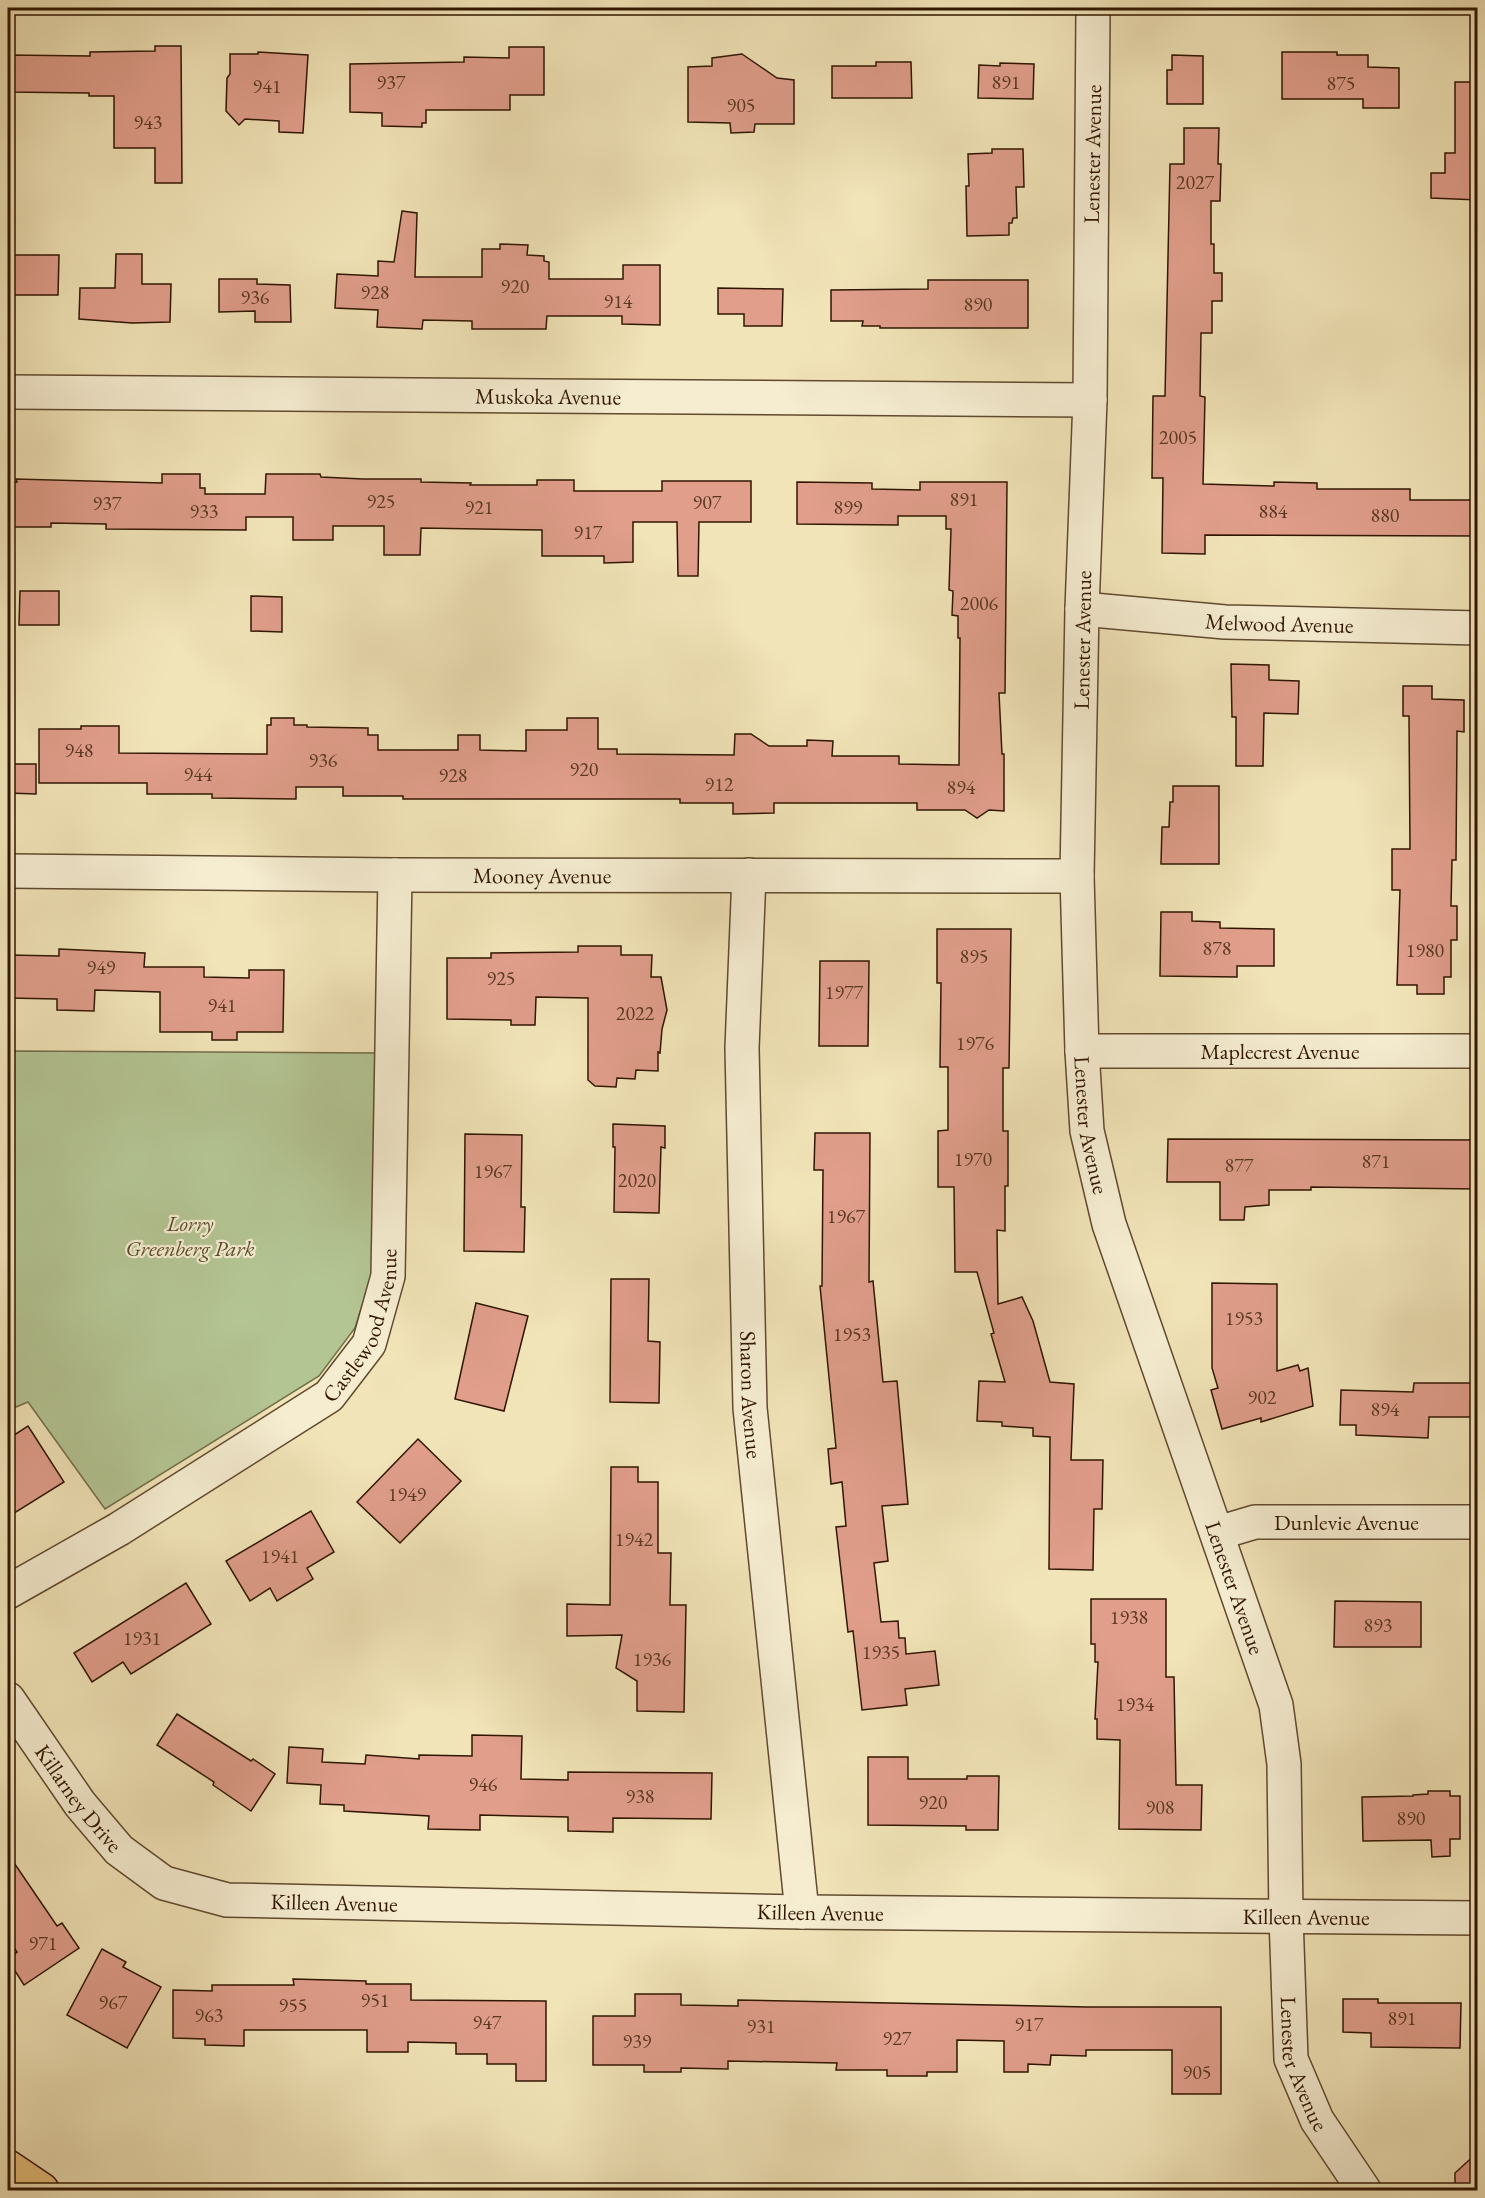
<svg xmlns="http://www.w3.org/2000/svg" width="1485" height="2198" font-family="'EB Garamond',serif">
<rect width="100%" height="100%" fill="#f1e4b8"/>
<filter id="stains"><feTurbulence type="fractalNoise" baseFrequency=".00333" numOctaves="4"/><feColorMatrix values="0 0 0 0 .2 0 0 0 0 .09 0 0 0 0 .02 0 0 0 .5 -.17"/></filter>
<radialGradient id="worn" r=".72"><stop offset=".6" stop-color="#630" stop-opacity="0"/><stop offset="1" stop-color="#630" stop-opacity=".3"/></radialGradient>
<!-- green -->
<path fill="#b4c594" stroke="#726e4a" stroke-width="1.5" d="M8,1051L376,1053L372,1274L355,1328L319,1376L105,1509L28,1402L16,1407L8,1395Z"/>
<!-- building -->
<g fill="#e09e8b" stroke="#301600" stroke-width="1.5">
<path d="M155,46H181L182,183H155V148H114V96H89V93L8,92V55L90,56V52L155,51Z"/>
<path d="M509,47H544V95H510V110H426V123H422V127L382,126V113L350,112V64L464,62V57L509,58Z"/>
<path d="M258,52L308,55L303,133L279,132V121L245,119L239,125L226,111L227,78L230,74V54H258Z"/>
<path d="M1282,52H1337V55H1368V67L1399,68V108H1363V99H1282Z"/>
<path d="M742,54L777,78L794,80V124H755L754,132L731,133L730,123L688,122V67L712,66V58Z"/>
<path d="M1172,55L1203,56V104H1167V70H1172Z"/>
<path d="M876,62H911L912,98H832V66H876Z"/>
<path d="M1000,63L1034,64L1033,99L978,98L979,65L1000,66Z"/>
<path d="M1455,82H1478V200L1431,198V173H1445V153H1455Z"/>
<path d="M1184,128H1219L1218,164H1221L1220,201H1211V244H1214V273H1222V301H1212V333H1201L1200,396L1205,397L1203,484L1274,486V482L1317,483V489H1410V500H1478V536L1205,535V554L1162,553L1163,478H1152L1153,396H1165L1170,164H1184Z"/>
<path d="M992,149H1023L1024,187H1016L1017,218H1013L1012,223H1009V235L967,236L966,186H969L968,154L992,153Z"/>
<path d="M402,211L417,213L415,277H482V249H500V244L528,245L527,255L544,256V261L549,262V279H623V265H660V325L622,324V316H547L546,329H472V321L423,320L422,329L377,327L378,310L335,308L337,274L378,276V261L394,262Z"/>
<path d="M116,254H142V284H171L170,322L132,323L79,319L80,288H115Z"/>
<path d="M8,255H59L58,295H8Z"/>
<path d="M219,279H257V284L290,285L291,322H255V311L219,312Z"/>
<path d="M928,280H1028V328H880V326H862L863,321H831V290L928,289Z"/>
<path d="M718,288L783,289L782,326H744V314H718Z"/>
<path d="M162,474H200V488H205V494H265L266,474H320L321,477L363,479H421V482L471,483L470,485H537V480H574V491H662V481H751V522H699L698,576H678L677,522H633V562L604,563V556H542V530L421,528L420,555H384V526H333V540H293V517H246V530L106,529V524L51,523V527H8V482H17L16,479L162,483Z"/>
<path d="M797,482L872,483V489L920,490V482H1007L1005,693H999L1002,754H1004V811L989,810L977,818L965,810H917V803H774V813L733,814V803H680V799H403V796H343V787H296V799L212,798V794H147V783H39V729H81V726H119V753L267,754V725H271V718H294V725H307V727L368,728V735H378V750H458V735H480V750L526,751V730H567V718H598V749H617V754L734,755L735,734H751L769,746H807V740L833,741L832,756H899V764L959,765L960,638H958V616L952,615L953,591L949,590L951,529H946V516H898V525L797,524Z"/>
<path d="M20,591H59V625H19Z"/>
<path d="M251,596L282,597V632L251,631Z"/>
<path d="M1231,664L1269,665V680L1299,681L1298,714L1264,713L1263,766H1236V717H1232Z"/>
<path d="M1403,686H1432V699L1464,700V732L1457,731L1456,860H1452L1451,906H1457V940H1451V977H1444V994H1417V985H1397L1400,890H1392V849H1410L1409,716H1403Z"/>
<path d="M8,764H36V794L8,793Z"/>
<path d="M1173,786H1219V864H1161L1162,827H1169L1170,802H1173Z"/>
<path d="M1161,912H1192V921L1220,922V928L1274,929V966H1237V977L1160,976Z"/>
<path d="M937,929H1011L1009,1068H1003V1131H1008V1186H1005V1231L997,1230L998,1304L1022,1297L1033,1321L1050,1382L1074,1384L1071,1460H1103L1102,1509H1094L1093,1570L1049,1569L1050,1437L1033,1436V1428L1002,1426V1422L977,1421L979,1381L1005,1382L991,1334L994,1333L977,1272H955L954,1187H938V1131L948,1130V1067H940L941,983H937Z"/>
<path d="M578,946H621V955H652L651,977H661L667,1010L662,1029L660,1053L658,1052V1071L636,1070L635,1079L617,1078L616,1087L595,1086L588,1080V998L536,997L535,1025H511V1020L447,1019V958H491V953L578,952Z"/>
<path d="M59,949L145,953L144,967H204V977L249,978V970H284L283,1032H237V1040H212V1032H160V992L95,990L94,1011L57,1010V999L8,998V955L59,956Z"/>
<path d="M820,961H869L868,1046H819Z"/>
<path d="M613,1124L665,1126V1148L661,1147L659,1213L614,1212L615,1147H613Z"/>
<path d="M815,1133H870L869,1282L873,1281L883,1382L897,1381L908,1504L882,1506L888,1561L874,1563L881,1622L898,1621L899,1638H905L906,1654L935,1651L939,1685L905,1689L907,1705L862,1710L853,1631L848,1632L836,1527L846,1526L842,1482L831,1484L828,1449L836,1448L820,1286H822L823,1170H814Z"/>
<path d="M465,1134L522,1135L521,1207H525L524,1252L464,1251Z"/>
<path d="M1168,1139L1478,1140V1189L1311,1187V1190H1269V1205L1245,1207L1244,1220H1220V1182H1167Z"/>
<path d="M611,1279H649L648,1341L660,1342L659,1403L610,1402Z"/>
<path d="M1212,1283L1277,1284V1371L1298,1365L1300,1371L1308,1368L1313,1406L1261,1422V1418L1222,1429L1211,1390L1218,1388L1212,1368Z"/>
<path d="M476,1303L528,1316L504,1411L455,1399Z"/>
<path d="M1414,1383H1478V1417H1429L1428,1438L1356,1435V1425H1340L1341,1390L1413,1392Z"/>
<path d="M28,1426L64,1482L8,1517V1439Z"/>
<path d="M418,1439L461,1481L400,1543L357,1502Z"/>
<path d="M611,1467H638V1482H658V1553H671L670,1605H686L684,1712L637,1711V1681L616,1668L622,1635L567,1636V1604L610,1605Z"/>
<path d="M311,1511L334,1552L307,1568L313,1579L277,1601L270,1588L250,1601L226,1561Z"/>
<path d="M186,1583L211,1624L131,1674L123,1662L92,1682L74,1653Z"/>
<path d="M1091,1599H1166V1677H1174L1176,1785H1202L1201,1830L1119,1829L1120,1740L1097,1739V1719H1095L1098,1662H1095V1644H1091Z"/>
<path d="M1335,1601L1421,1602V1647H1334Z"/>
<path d="M177,1714L251,1761L253,1759L275,1774L251,1811L213,1785L214,1782L157,1745Z"/>
<path d="M472,1735L522,1736L521,1779L568,1780V1772L712,1773L711,1819L613,1818V1832L568,1831V1817L480,1815V1830L428,1829L429,1816L344,1811V1805L320,1804L321,1785L287,1783L289,1747L323,1749L322,1762L365,1764L366,1755L419,1759V1755L472,1756Z"/>
<path d="M868,1757H908V1779H967V1776H999L998,1830H966V1826L868,1825Z"/>
<path d="M1428,1791H1450V1796H1460V1839H1450V1856L1432,1857L1431,1840L1363,1841L1362,1797L1413,1796V1795L1428,1794Z"/>
<path d="M8,1854L57,1926L62,1923L79,1948L24,1985L8,1960L17,1952L8,1938Z"/>
<path d="M102,1949L126,1962L123,1967L161,1987L127,2048L67,2015Z"/>
<path d="M293,1979L366,1981V1984H411V2000L546,2001V2081H516V2064H487V2054H456V2043L408,2042V2052H367V2030H244V2046L205,2045V2039L173,2038V1990L212,1991V1985H294Z"/>
<path d="M635,1994H681V2005L738,2006V2000L1087,2007H1221V2094H1172V2050H1086V2056L1051,2055L1050,2065L1028,2064V2072H1004V2041L957,2040V2072H927V2076H887V2070H836L837,2063L728,2061V2069L681,2068V2072H644V2065H593V2016H635Z"/>
<path d="M1343,1999H1378V2003H1461L1460,2048L1371,2047V2033L1343,2032Z"/>
<path d="M1478,2152V2190H1455V2173Z"/>
</g>
<g fill="none" stroke-linecap="round" stroke-linejoin="round">
<!-- minor casing -->
<g stroke="#604a2e" stroke-width="36">
<g id="minor">
<path id="s1" d="M8,392L1090,400"/>
<path id="s2" d="M1082,609L1225,622L1478,628"/>
<path id="s3" d="M8,871L395,875L1077,876"/>
<path id="s4" d="M749,875L742,1048L750,1408L802,1912"/>
<path id="s5" d="M1082,1051H1478"/>
<path id="s6" d="M1218,1533L1255,1522H1478"/>
<path id="s7" d="M8,1592L119,1529L329,1396L369,1344L388,1276L395,875"/>
<path id="s8" d="M8,1699L80,1804L119,1850L164,1883L227,1900L802,1912L1478,1918"/>
</g>
</g>
<!-- tertiary casing -->
<g stroke="#604a2e" stroke-width="36">
<g id="tertiary">
<path id="s9" d="M1093,10L1090,400L1082,609L1077,876L1082,1051L1087,1131L1109,1224L1276,1705L1284,1764L1286,1917L1291,2059L1317,2120L1364,2190"/>
</g>
</g>
<!-- motorway casing -->
<g stroke="#301600" stroke-width="36">
<path id="motorway" d="M8,2167L42,2190"/>
</g>
<!-- minor -->
<use href="#minor" stroke="#f6edd1" stroke-width="33"/>
<!-- tertiary -->
<use href="#tertiary" stroke="#f6edd1" stroke-width="33"/>
<!-- motorway -->
<use href="#motorway" stroke="#e8c27c" stroke-width="33"/>
</g>
<g text-anchor="middle" stroke-width="4.5" stroke-linejoin="round" paint-order="stroke">
<!-- number labels -->
<g font-size="20" fill="#5c3823">
<text x="391" y="89">937</text>
<text x="1006" y="89">891</text>
<text x="1341" y="90">875</text>
<text x="267" y="93">941</text>
<text x="741" y="112">905</text>
<text x="148" y="129">943</text>
<text x="1195" y="189">2027</text>
<text x="515" y="293">920</text>
<text x="375" y="299">928</text>
<text x="255" y="304">936</text>
<text x="618" y="308">914</text>
<text x="978" y="311">890</text>
<text x="1178" y="444">2005</text>
<text x="964" y="506">891</text>
<text x="381" y="508">925</text>
<text x="707" y="509">907</text>
<text x="107" y="510">937</text>
<text x="479" y="514">921</text>
<text x="848" y="514">899</text>
<text x="204" y="518">933</text>
<text x="1273" y="518">884</text>
<text x="1385" y="522">880</text>
<text x="588" y="539">917</text>
<text x="979" y="610">2006</text>
<text x="79" y="757">948</text>
<text x="323" y="767">936</text>
<text x="584" y="776">920</text>
<text x="198" y="781">944</text>
<text x="453" y="782">928</text>
<text x="719" y="791">912</text>
<text x="961" y="794">894</text>
<text x="1217" y="955">878</text>
<text x="1425" y="957">1980</text>
<text x="974" y="963">895</text>
<text x="101" y="974">949</text>
<text x="501" y="985">925</text>
<text x="844" y="999">1977</text>
<text x="222" y="1012">941</text>
<text x="635" y="1020">2022</text>
<text x="975" y="1050">1976</text>
<text x="973" y="1166">1970</text>
<text x="1376" y="1168">871</text>
<text x="1239" y="1172">877</text>
<text x="493" y="1178">1967</text>
<text x="637" y="1187">2020</text>
<text x="846" y="1223">1967</text>
<text x="1244" y="1325">1953</text>
<text x="852" y="1341">1953</text>
<text x="1262" y="1404">902</text>
<text x="1385" y="1416">894</text>
<text x="407" y="1501">1949</text>
<text x="634" y="1546">1942</text>
<text x="280" y="1563">1941</text>
<text x="1129" y="1624">1938</text>
<text x="1378" y="1632">893</text>
<text x="142" y="1645">1931</text>
<text x="881" y="1659">1935</text>
<text x="652" y="1666">1936</text>
<text x="1135" y="1711">1934</text>
<text x="483" y="1791">946</text>
<text x="640" y="1803">938</text>
<text x="933" y="1809">920</text>
<text x="1160" y="1814">908</text>
<text x="1411" y="1825">890</text>
<text x="43" y="1950">971</text>
<text x="375" y="2007">951</text>
<text x="113" y="2009">967</text>
<text x="293" y="2012">955</text>
<text x="209" y="2022">963</text>
<text x="1402" y="2025">891</text>
<text x="487" y="2029">947</text>
<text x="1029" y="2031">917</text>
<text x="761" y="2033">931</text>
<text x="897" y="2045">927</text>
<text x="637" y="2048">939</text>
<text x="1197" y="2079">905</text>
</g>
<!-- street labels -->
<g font-size="22" fill="#301600" stroke="#f6edd1">
<text transform="translate(1092 154) rotate(-89)" y="8">Lenester Avenue</text>
<text dy="8" stroke="none"><textPath href="#s1" startOffset="540">Muskoka Avenue</textPath></text>
<text dy="8" stroke="none"><textPath href="#s2" startOffset="198">Melwood Avenue</textPath></text>
<text transform="translate(1082 640) rotate(-89)" y="8">Lenester Avenue</text>
<text dy="8" stroke="none"><textPath href="#s3" startOffset="534">Mooney Avenue</textPath></text>
<text dy="8" stroke="none"><textPath href="#s5" startOffset="198">Maplecrest Avenue</textPath></text>
<text dy="8" stroke="none"><textPath href="#s9" startOffset="1116">Lenester Avenue</textPath></text>
<text dy="8" stroke="none"><textPath href="#s7" startOffset="456">Castlewood Avenue</textPath></text>
<text dy="8" stroke="none"><textPath href="#s4" startOffset="520">Sharon Avenue</textPath></text>
<text dy="8" stroke="none"><textPath href="#s6" startOffset="130">Dunlevie Avenue</textPath></text>
<text dy="8" stroke="none"><textPath href="#s9" startOffset="1602">Lenester Avenue</textPath></text>
<text dy="8" stroke="none"><textPath href="#s8" startOffset="122">Killarney Drive</textPath></text>
<text dy="8" stroke="none"><textPath href="#s8" startOffset="416">Killeen Avenue</textPath></text>
<text dy="8" stroke="none"><textPath href="#s8" startOffset="902">Killeen Avenue</textPath></text>
<text dy="8" stroke="none"><textPath href="#s8" startOffset="1388">Killeen Avenue</textPath></text>
<text dy="8" stroke="none"><textPath href="#s9" startOffset="2088">Lenester Avenue</textPath></text>
</g>
<!-- park labels -->
<g font-size="22" font-style="italic" fill="#584b2c" stroke="#f6edd1">
<text x="190" y="1231">Lorry<tspan x="190" dy="25">Greenberg Park</tspan></text>
</g>
</g>
<!-- margin -->
<rect width="1485" height="2198" fill="none" stroke="#f1e4b8" stroke-width="30"/>
<rect x="9" y="9" width="1467" height="2180" fill="none" stroke="#301600" stroke-width="3"/>
<rect x="15" y="15" width="1455" height="2168" fill="none" stroke="#301600" stroke-width="1.5"/>
<rect width="100%" height="100%" filter="url(#stains)"/>
<rect width="100%" height="100%" fill="url(#worn)"/>
</svg>
